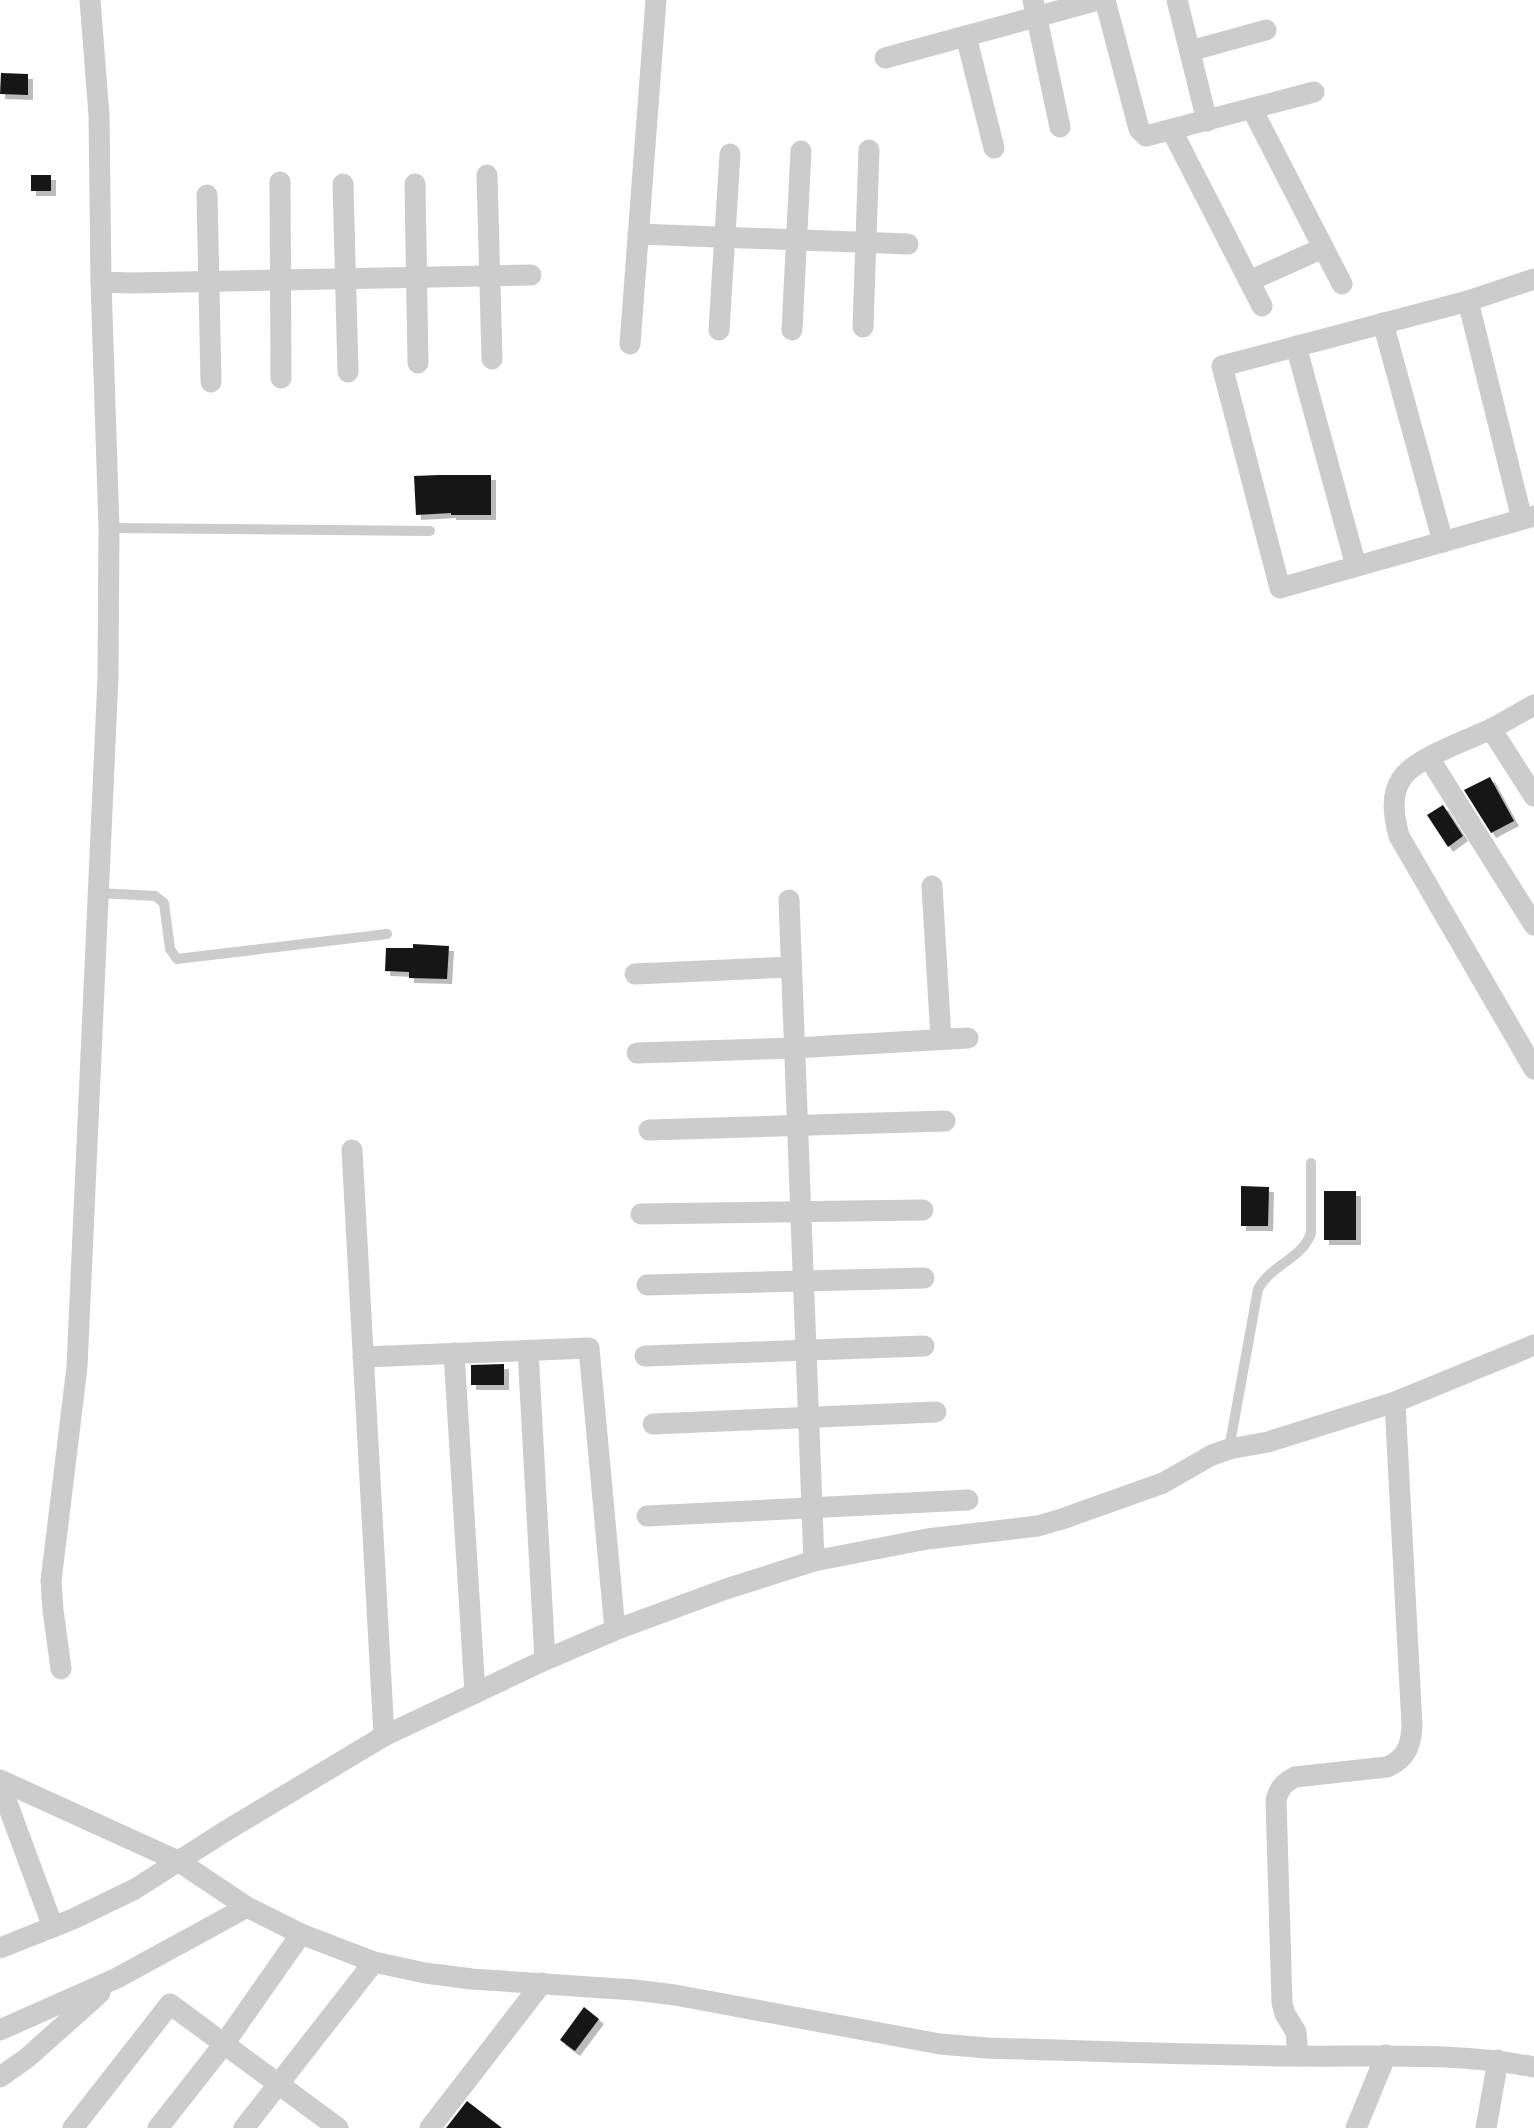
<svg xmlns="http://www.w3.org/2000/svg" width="1534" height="2128" font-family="Barlow,sans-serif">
<defs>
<filter id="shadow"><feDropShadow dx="5" dy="5" stdDeviation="0" flood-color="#0004"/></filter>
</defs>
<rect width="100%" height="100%" fill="#fff"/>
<!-- building -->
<g fill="#161616" filter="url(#shadow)">
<path d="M1,73L28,74V95L0,94Z"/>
<rect x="31" y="175" width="20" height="16"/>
<path d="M439,475H491V515H451V513L416,515L414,476Z"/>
<path d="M1490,777L1514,821L1491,833L1464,790Z"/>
<path d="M1443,805L1463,836L1448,847L1427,815Z"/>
<path d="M413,944L449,946L447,979L409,978V972L385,971L386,948H413Z"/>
<path d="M1241,1186L1269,1187L1268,1226H1241Z"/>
<rect x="1324" y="1191" width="32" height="49"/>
<path d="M504,1364V1385H471V1365Z"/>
<path d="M584,2007L599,2019L575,2051L560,2040Z"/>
<path d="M467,2101L502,2128H446Z"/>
</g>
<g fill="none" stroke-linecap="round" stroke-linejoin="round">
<!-- lane -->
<g stroke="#ccc" stroke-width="10">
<path d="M109,528L430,531"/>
<path d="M98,893L155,896L164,903L170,949L177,959L387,934"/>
<path d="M1229,1449L1258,1289C1272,1264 1303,1258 1311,1233V1163"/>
</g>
<!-- street -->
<g stroke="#ccc" stroke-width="21">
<path d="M1033,0L1060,127"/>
<path d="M1105,0L1139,129L1146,136L1314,92"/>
<path d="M1177,0L1207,121"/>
<path d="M966,36L994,148"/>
<path d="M1190,51L1266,30"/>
<path d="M885,58L1098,0"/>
<path d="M1252,109L1342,284"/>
<path d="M1172,131L1262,306"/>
<path d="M487,175L492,359"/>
<path d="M280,182L281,378"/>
<path d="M343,184L348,372"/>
<path d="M415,184L418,363"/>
<path d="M207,195L211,382"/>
<path d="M638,234L908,244"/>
<path d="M1534,279L1468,301L1222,366L1280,588L1534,516"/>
<path d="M1249,281L1323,248"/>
<path d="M101,282L132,283L531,275"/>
<path d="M1468,301L1522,519"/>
<path d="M1383,323L1443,542"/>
<path d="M863,327L869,150"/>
<path d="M719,330L730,154"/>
<path d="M792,330L801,151"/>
<path d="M630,344L656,0"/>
<path d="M1296,346L1356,566"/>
<path d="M1534,705C1519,713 1505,722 1489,730C1467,740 1414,759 1402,778C1390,795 1394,817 1399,836L1534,1069"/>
<path d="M1491,729L1534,796"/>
<path d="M1429,758L1534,925"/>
<path d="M932,886L941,1039"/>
<path d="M789,900L814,1561"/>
<path d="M635,974L791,967"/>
<path d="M637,1053L794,1048L968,1038"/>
<path d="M649,1130L945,1121"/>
<path d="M352,1150L384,1736"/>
<path d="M641,1214L923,1210"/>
<path d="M647,1285L924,1278"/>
<path d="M528,1351L545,1660"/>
<path d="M454,1353L475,1693"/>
<path d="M645,1356L924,1346"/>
<path d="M363,1357L589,1348L615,1630"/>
<path d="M653,1424L936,1412"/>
<path d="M647,1516L968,1500"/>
<path d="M61,1669L53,1610L51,1581L77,1367L108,677L109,528L101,282L99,115L90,0"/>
<path d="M0,1780L178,1861L247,1907L301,1934L374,1962L425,1973L472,1979L634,1990L675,1995L940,2044L987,2048C1090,2051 1194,2055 1297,2056C1376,2057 1456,2052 1534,2067"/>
<path d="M0,1784L53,1927"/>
<path d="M0,1948L73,1919L135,1889L224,1832L384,1736L545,1660L615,1630L726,1589L814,1561L927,1539L1038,1526L1062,1519L1163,1483L1212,1455L1229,1449L1268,1442L1395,1402L1534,1345"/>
<path d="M0,2030L117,1978L247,1907"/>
<path d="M1298,2056L1296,2032L1285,2014L1282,2003L1276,1800C1279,1788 1284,1783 1295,1777L1387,1767C1406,1759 1411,1746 1412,1726L1395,1402"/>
<path d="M0,2077L27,2058L100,1993"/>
<path d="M73,2128L170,2004L338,2128"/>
<path d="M158,2128L224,2044L301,1934"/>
<path d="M244,2128L374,1962"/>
<path d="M430,2128L542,1983"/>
<path d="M1356,2128L1386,2055"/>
<path d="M1486,2128L1498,2060"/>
</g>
</g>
</svg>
